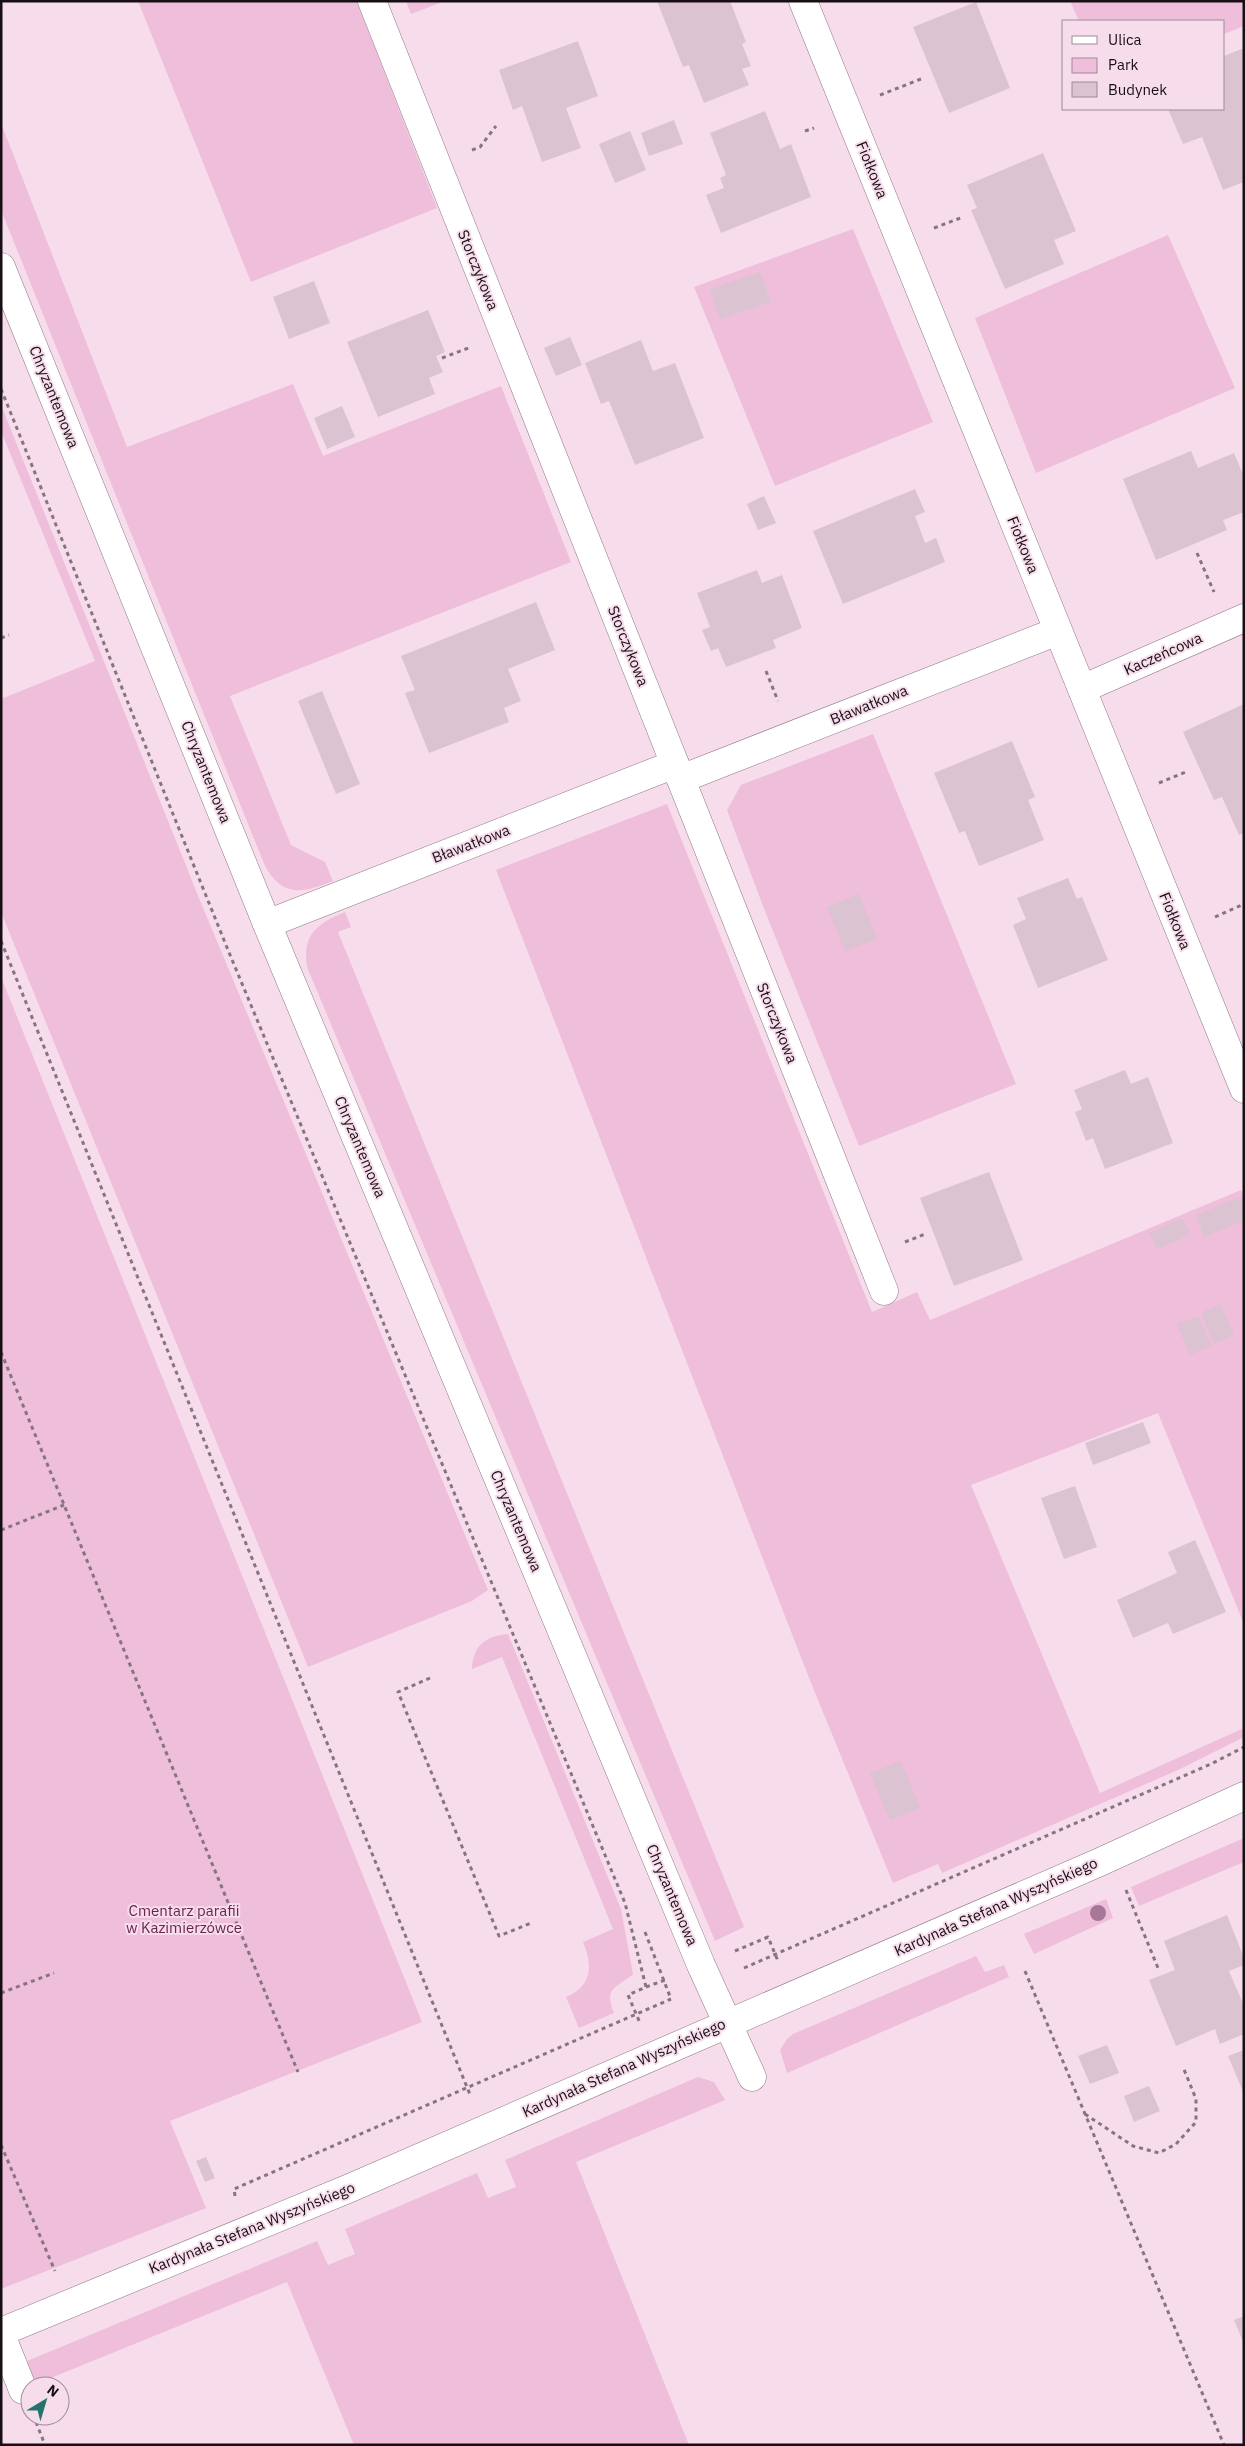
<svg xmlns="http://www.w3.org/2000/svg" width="1245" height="2446" font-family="'IBM Plex Sans',sans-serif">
<rect width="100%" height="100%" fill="#f7ddec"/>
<!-- green -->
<g fill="#eebedb">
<path d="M138,1H357L437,208L251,282Z"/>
<path d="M406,1H445L411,14Z"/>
<path d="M1070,1H1244V26L1224,34V21H1079Z"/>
<path d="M1,123L127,447L293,384L323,456L501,386L571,562L230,696L291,845L325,862L333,881C303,893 283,898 265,866L1,210Z"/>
<path d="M853,229L933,422L775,486L694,287Z"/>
<path d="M1168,235L1235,388L1036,473L975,318Z"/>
<path d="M1,405L201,903L488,1590L472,1601L308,1667L1,912V699L95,661L1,431Z"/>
<path d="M873,734L1016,1084L859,1146L763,906L727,810L741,785Z"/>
<path d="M667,804L872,1312L917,1292L930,1320L1241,1190L1244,1197V1624L1158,1413L971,1485L1100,1793L1244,1728V1737L1178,1770L942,1873L938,1864L893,1883L809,1678L496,870Z"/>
<path d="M345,912L351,927L338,932L744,1927L715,1941L307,967C302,934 317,924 345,912Z"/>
<path d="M1,977L422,2022L170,2121L206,2208L1,2289Z"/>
<path d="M508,1634L621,1909L633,1974C617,1988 603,1987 614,2013L579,2028L566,1997C592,1986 593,1966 583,1942L613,1929L502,1657L472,1669C473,1646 485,1636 508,1634Z"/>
<path d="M1244,1838V1862L1139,1906L1131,1887Z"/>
<path d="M1106,1899L1113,1918L1034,1954L1024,1934Z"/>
<path d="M976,1956L985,1972L1004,1965L1009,1977L787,2073L780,2050L787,2039L793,2034Z"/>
<path d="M698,2077L714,2082L725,2100L576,2162L689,2445H354L287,2282L36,2384L27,2361L317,2241L328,2265L355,2254L345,2229L477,2173L488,2198L516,2187L505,2160Z"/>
</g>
<!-- building -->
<g fill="#dbc3d1">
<path d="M657,1H730L746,42L742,44L751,66L742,69L749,85L704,103L689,65L683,67Z"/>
<path d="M976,2L1010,88L949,113L913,27Z"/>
<path d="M578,41L598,96L566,108L581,148L542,162L522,106L513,110L499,70Z"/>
<path d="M1244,48V182L1223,190L1202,137L1183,144L1168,109H1224V56Z"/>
<path d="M765,111L780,149L791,144L811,197L721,233L706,195L724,188L720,178L726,175L710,133Z"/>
<path d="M674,120L683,144L649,156L641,133Z"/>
<path d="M630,131L646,170L615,183L599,144Z"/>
<path d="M1043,153L1076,231L1054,240L1064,264L1005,289L971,210L977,208L967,185Z"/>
<path d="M760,272L771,302L720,319L710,289Z"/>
<path d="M314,281L330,323L289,339L273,297Z"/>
<path d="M428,310L445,352L436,356L443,372L429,378L435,394L378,417L347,342Z"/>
<path d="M570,337L582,365L556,376L544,348Z"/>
<path d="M641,340L653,371L675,363L704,438L635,465L609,401L601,404L585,363Z"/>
<path d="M342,406L355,437L327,449L314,418Z"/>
<path d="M1191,451L1198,468L1234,453L1244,477V512L1223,520L1227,530L1156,560L1123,479Z"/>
<path d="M915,489L925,512L915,516L925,543L936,538L945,562L843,604L813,531Z"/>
<path d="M764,496L776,523L758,530L747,504Z"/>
<path d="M757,570L762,583L782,575L802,628L773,640L776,648L726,667L718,648L711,651L702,630L710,627L697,593Z"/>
<path d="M536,602L555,650L508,669L521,701L504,708L509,722L429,753L405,693L415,690L401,656Z"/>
<path d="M322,691L360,784L336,794L298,701Z"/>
<path d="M1244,704V833L1239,835L1222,797L1214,800L1183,732Z"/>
<path d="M1012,741L1035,797L1028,800L1044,840L979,866L965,831L959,833L934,773Z"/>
<path d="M1068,878L1077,899L1082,897L1108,960L1038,988L1013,925L1026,919L1017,898Z"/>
<path d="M859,894L877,939L845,951L827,907Z"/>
<path d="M1125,1070L1131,1084L1148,1077L1173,1143L1105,1169L1093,1138L1086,1141L1075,1112L1082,1109L1074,1090Z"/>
<path d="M989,1172L1023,1260L954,1286L920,1198Z"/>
<path d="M1241,1197L1244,1204V1221L1204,1237L1196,1215Z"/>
<path d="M1183,1218L1190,1235L1157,1249L1149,1233Z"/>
<path d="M1220,1304L1234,1335L1214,1344L1201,1313Z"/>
<path d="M1198,1316L1211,1346L1190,1355L1177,1324Z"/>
<path d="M1143,1422L1151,1443L1093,1465L1085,1443Z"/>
<path d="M1075,1486L1097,1547L1064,1559L1041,1498Z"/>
<path d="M1195,1540L1226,1612L1173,1634L1168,1623L1133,1638L1117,1600L1177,1573L1168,1552Z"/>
<path d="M901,1761L920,1808L890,1820L870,1773Z"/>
<path d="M1227,1915L1244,1958V1965L1229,1971L1244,2006V2034L1220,2044L1215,2029L1176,2046L1149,1980L1175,1970L1164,1941Z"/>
<path d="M1107,2045L1119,2073L1090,2084L1078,2056Z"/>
<path d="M1244,2050V2094L1228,2056Z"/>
<path d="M1149,2086L1160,2111L1134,2122L1124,2096Z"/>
<path d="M206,2157L215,2178L205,2182L196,2161Z"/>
<path d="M1244,2316V2344L1234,2320Z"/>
</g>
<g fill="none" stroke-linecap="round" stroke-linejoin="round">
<!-- street casing -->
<g stroke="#8f7886" stroke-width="29">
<g id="street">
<path d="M372,1L884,1291"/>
<path d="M803,1L1244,1089"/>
<path d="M1,267L267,924L701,1965L752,2077"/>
<path d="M1082,689L1244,618"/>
<path d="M681,779L1058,631"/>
<path d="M267,924L675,764"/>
<path d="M1,2335L23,2390"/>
</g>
</g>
<!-- secondary casing -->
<g stroke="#8f7886" stroke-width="29">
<path id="secondary" d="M1,2332L350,2188L1100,1862L1244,1796"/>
</g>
<!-- path -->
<g stroke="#86757f" stroke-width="3" stroke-dasharray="4 4" stroke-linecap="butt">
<path d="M880,95L921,79"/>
<path d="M805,131L814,128"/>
<path d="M472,150L480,147L496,126"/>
<path d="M934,228L963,217"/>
<path d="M442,358L471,347"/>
<path d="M1,389L228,950L625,1903L646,1987L628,1995L640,2023"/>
<path d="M1197,553L1214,592"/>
<path d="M1,638L9,635"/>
<path d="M766,671L778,701"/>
<path d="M1159,783L1188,771"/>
<path d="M1215,917L1244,904"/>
<path d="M1,941L471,2097"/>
<path d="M905,1242L925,1234"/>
<path d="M1,1352L298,2072"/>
<path d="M1,1530L64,1505"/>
<path d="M430,1678L398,1692L499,1936L531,1923"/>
<path d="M1126,1890L1158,1968"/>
<path d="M645,1932L671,1999"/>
<path d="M735,1951L768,1937L778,1961"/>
<path d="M744,1968L1211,1764L1244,1747"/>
<path d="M1025,1971L1224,2445"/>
<path d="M646,1987L665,1980"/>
<path d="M1,1993L54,1973"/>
<path d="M1085,2114L1133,2146L1159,2153L1176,2144L1196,2122V2099L1183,2067"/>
<path d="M1,2145L55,2271"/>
<path d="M235,2196L234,2189L671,1999"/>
<path d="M36,2422L45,2445"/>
</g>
<!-- street -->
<use href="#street" stroke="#fff" stroke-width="28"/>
<!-- secondary -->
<use href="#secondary" stroke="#fff" stroke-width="28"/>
</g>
<!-- trees -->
<circle fill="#a87798" cx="1098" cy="1913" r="8"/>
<g text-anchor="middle" stroke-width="4" stroke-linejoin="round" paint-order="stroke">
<!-- street labels -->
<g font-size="15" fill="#170f14" stroke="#f7ddec">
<text transform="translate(872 170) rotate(68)" y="5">Fiołkowa</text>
<text transform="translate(478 270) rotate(68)" y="5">Storczykowa</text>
<text transform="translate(54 397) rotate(68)" y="5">Chryzantemowa</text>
<text transform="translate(1023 545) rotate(68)" y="5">Fiołkowa</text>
<text transform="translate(628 646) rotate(68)" y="5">Storczykowa</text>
<text transform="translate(1163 654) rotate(-24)" y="5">Kaczeńcowa</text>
<text transform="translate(869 705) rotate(-22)" y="5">Bławatkowa</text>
<text transform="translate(206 772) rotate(68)" y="5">Chryzantemowa</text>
<text transform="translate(471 844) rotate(-21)" y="5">Bławatkowa</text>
<text transform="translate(1175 921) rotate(68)" y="5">Fiołkowa</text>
<text transform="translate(777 1023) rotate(68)" y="5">Storczykowa</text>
<text transform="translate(360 1147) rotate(67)" y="5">Chryzantemowa</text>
<text transform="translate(516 1521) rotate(67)" y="5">Chryzantemowa</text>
<text transform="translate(672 1895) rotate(67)" y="5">Chryzantemowa</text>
<text transform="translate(996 1907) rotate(-24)" y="5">Kardynała Stefana Wyszyńskiego</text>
<text transform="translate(624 2068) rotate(-24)" y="5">Kardynała Stefana Wyszyńskiego</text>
<text transform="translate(252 2228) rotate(-22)" y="5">Kardynała Stefana Wyszyńskiego</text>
</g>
<!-- park labels -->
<g font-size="15" fill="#682353" stroke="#f7ddec">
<text x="184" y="1916">Cmentarz parafii<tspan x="184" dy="17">w Kazimierzówce</tspan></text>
</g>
</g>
<!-- border -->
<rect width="1245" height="2446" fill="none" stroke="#170f14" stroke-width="5"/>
<!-- legend -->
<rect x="1062" y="20" width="162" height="90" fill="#f7ddec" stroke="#9d8b96"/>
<rect x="1072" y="36" width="25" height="8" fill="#ffffff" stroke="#9d8b96"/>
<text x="1108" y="45" font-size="15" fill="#170f14">Ulica</text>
<rect x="1072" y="58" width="25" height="15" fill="#eebedb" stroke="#9d8b96"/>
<text x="1108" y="70" font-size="15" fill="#170f14">Park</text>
<rect x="1072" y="82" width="25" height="15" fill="#dbc3d1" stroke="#9d8b96"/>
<text x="1108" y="95" font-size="15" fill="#170f14">Budynek</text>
<!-- north arrow -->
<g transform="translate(45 2401) rotate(38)"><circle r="24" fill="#f7ddec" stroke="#9d8b96"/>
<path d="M0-4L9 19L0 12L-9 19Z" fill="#28726e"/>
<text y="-8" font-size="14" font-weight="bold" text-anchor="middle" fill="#170f14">N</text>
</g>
</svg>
